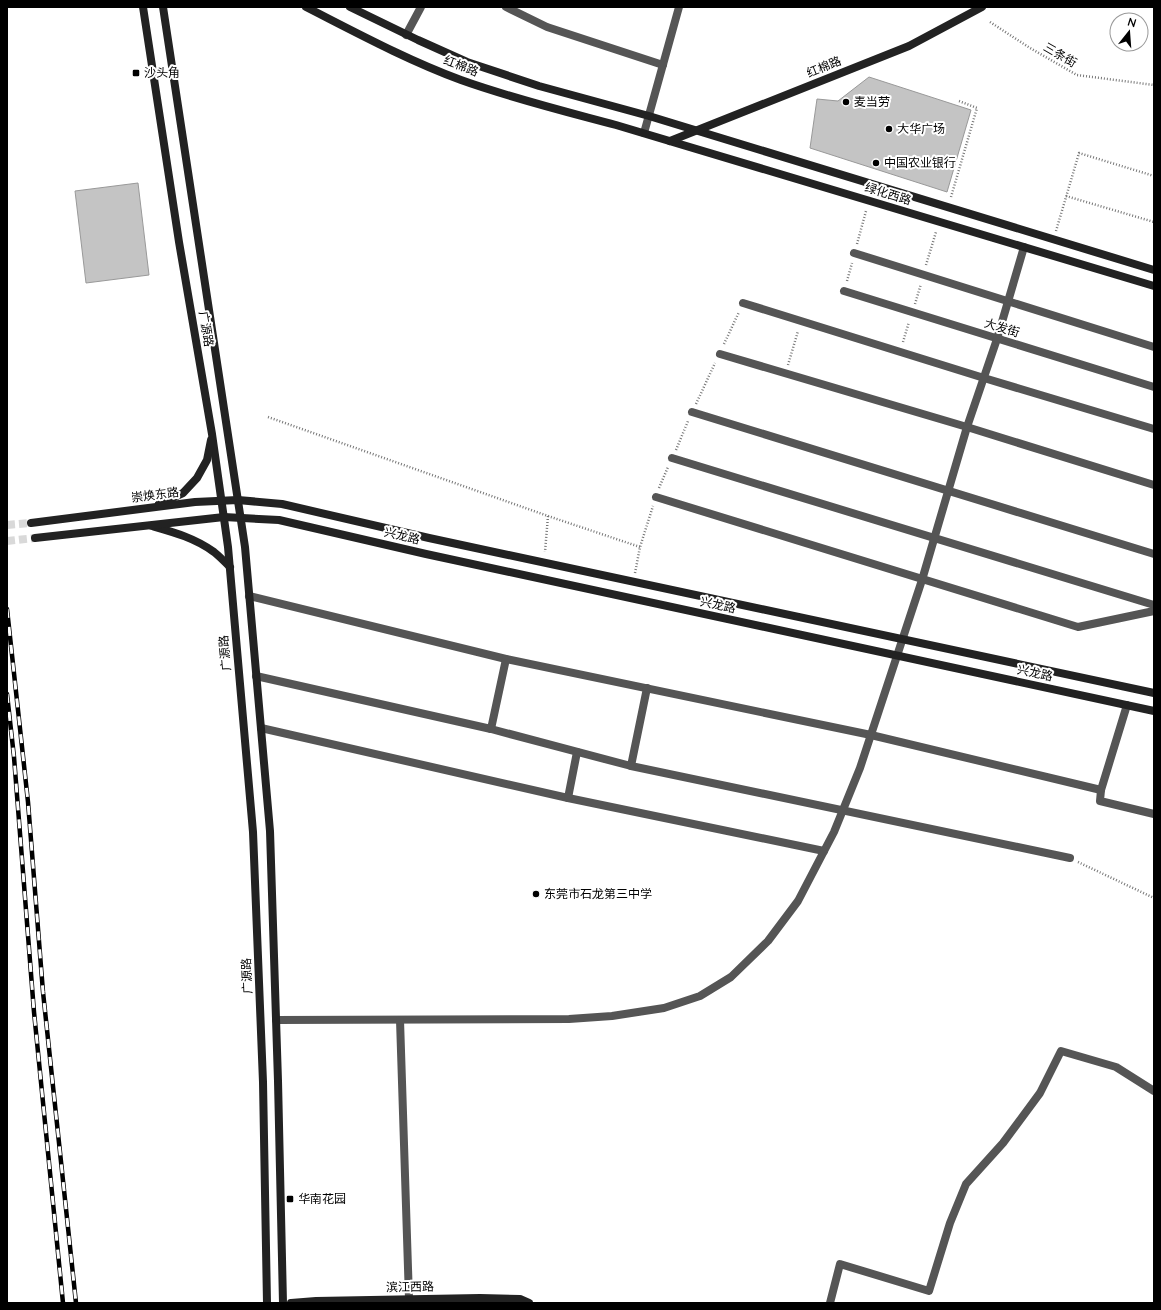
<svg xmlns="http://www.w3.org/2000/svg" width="1161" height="1310" font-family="Lato,'Noto Sans SC',sans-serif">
<rect width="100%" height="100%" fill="#fff"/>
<!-- building -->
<g fill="#c4c4c4" stroke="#999">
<path d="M869,77L971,110L947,192L810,148L817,99L838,101Z"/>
<path d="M138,183L149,275L86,283L75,191Z"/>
</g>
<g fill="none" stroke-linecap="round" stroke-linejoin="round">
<!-- secondary-tunnel -->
<g stroke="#d9d9d9" stroke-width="8" stroke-dasharray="8 4" stroke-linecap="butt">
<path d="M7,525L31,523"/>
<path d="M7,541L35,538"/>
</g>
<!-- path -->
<g stroke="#777" stroke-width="2.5" stroke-dasharray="1 2" stroke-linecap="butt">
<path d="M990,22L1030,48L1077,75L1154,85"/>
<path d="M1066,196L1154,222"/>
<path d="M951,197L977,108L959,101"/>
<path d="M1056,231L1079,153L1154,176"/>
<path d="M857,244L866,211"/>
<path d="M926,265L936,232"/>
<path d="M847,281L852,263"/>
<path d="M915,304L921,284"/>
<path d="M903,342L909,322"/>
<path d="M724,344L739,312"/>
<path d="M788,365L798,331"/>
<path d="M696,404L715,363"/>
<path d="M268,417L548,516L545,552"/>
<path d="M676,450L688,421"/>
<path d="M659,488L668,467"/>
<path d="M548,516L640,547"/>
<path d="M635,573L640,547L653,506"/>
<path d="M1078,862L1154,898"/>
</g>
<!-- street -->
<g stroke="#555" stroke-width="8">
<path d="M506,7L547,27L663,65"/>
<path d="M406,35L421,7"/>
<path d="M644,133L679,7"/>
<path d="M854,253L1154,347"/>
<path d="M844,291L1154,387"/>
<path d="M743,303L984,378L1154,429"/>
<path d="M720,354L967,427L1154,485"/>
<path d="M692,412L1154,554"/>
<path d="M672,458L1154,605"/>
<path d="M656,497L1078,627L1154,611"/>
<path d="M249,596L506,659L871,735L1101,790"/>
<path d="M256,676L491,729L631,766L1070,858"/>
<path d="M1127,705L1101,790L1100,801L1154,814"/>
<path d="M261,728L568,798L824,851"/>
<path d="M491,729L506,659"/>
<path d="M631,766L647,688"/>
<path d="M568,798L577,752"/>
<path d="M276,1020L569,1019L612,1016L664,1008L700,996L731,977L768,941L798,901L834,832L860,768L922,580L967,427L997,339L1024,247"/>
<path d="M400,1020L409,1299"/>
<path d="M830,1303L840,1264L929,1291L950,1223L966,1184L1003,1143L1040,1093L1061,1051L1116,1067L1154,1091"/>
</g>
<!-- secondary -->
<g stroke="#222" stroke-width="8">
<path d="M143,7L179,242L212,434L228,547L253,832L263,1082L267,1303"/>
<path d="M163,7L245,547L270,831L278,1081L283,1303"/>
<path d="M306,7C357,33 407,60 461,80C511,98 564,111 616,125L1154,286"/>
<path d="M350,7L418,40L467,62L539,86L649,116L1154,270"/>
<path d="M670,141L909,46L982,7"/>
<path d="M159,504L183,493L197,478L207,460L211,440"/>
<path d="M31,523L195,502L238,500L282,504L429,538L1154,693"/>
<path d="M152,526C173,532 195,538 214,552C219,556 225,562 230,567"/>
<path d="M35,538L224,517L279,520L426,554L1154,711"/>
<path d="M291,1303L316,1301L480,1298L520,1299L529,1303"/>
</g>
<!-- rail casing -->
<g stroke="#000" stroke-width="4.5">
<g id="rail">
<path d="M7,609L28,802L43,992L76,1303"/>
<path d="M7,694L14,757L34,1012L63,1303"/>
</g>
</g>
<!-- rail -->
<use href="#rail" stroke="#fff" stroke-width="3" stroke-dasharray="9" stroke-linecap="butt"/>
</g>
<!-- markers -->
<g fill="#000" stroke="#fff" stroke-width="1.5">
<rect x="132" y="69" width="8" height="8" rx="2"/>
<circle cx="846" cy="102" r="4"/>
<circle cx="889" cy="129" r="4"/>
<circle cx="876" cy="163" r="4"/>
<circle cx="536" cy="894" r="4"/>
<rect x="286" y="1195" width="8" height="8" rx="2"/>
</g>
<g text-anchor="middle" stroke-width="4" stroke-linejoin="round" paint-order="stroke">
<!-- street labels -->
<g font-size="12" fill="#000" stroke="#fff">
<text transform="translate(1060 55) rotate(30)" y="4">三条街</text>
<text transform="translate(461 66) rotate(21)" y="4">红棉路</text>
<text transform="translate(824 67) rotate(-22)" y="4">红棉路</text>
<text transform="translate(888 194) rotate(17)" y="4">绿化西路</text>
<text transform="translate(1002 328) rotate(17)" y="4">大发街</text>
<text transform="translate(206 329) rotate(80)" y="4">广源路</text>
<text transform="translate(155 495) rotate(-7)" y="4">崇焕东路</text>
<text transform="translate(402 536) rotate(13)" y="4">兴龙路</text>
<text transform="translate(718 605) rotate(12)" y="4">兴龙路</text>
<text transform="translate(225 653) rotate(-95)" y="4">广源路</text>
<text transform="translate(1035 673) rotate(12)" y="4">兴龙路</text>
<text transform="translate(247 976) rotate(-92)" y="4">广源路</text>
<text transform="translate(410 1287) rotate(-1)" y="4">滨江西路</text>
</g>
<!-- poi labels -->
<g font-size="12" fill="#000" stroke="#fff" text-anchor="start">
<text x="144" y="77">沙头角</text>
<text x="854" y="106">麦当劳</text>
<text x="897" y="133">大华广场</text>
<text x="884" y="167">中国农业银行</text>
<text x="544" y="898">东莞市石龙第三中学</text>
<text x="298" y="1203">华南花园</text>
</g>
</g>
<!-- border -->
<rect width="1161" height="1310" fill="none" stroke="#000000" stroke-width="16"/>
<!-- north arrow -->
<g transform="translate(1129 32) rotate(17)"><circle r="19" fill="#ffffff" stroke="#999999"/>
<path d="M0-3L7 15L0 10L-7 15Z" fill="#000000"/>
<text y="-6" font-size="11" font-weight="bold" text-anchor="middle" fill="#000000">N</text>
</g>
</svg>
